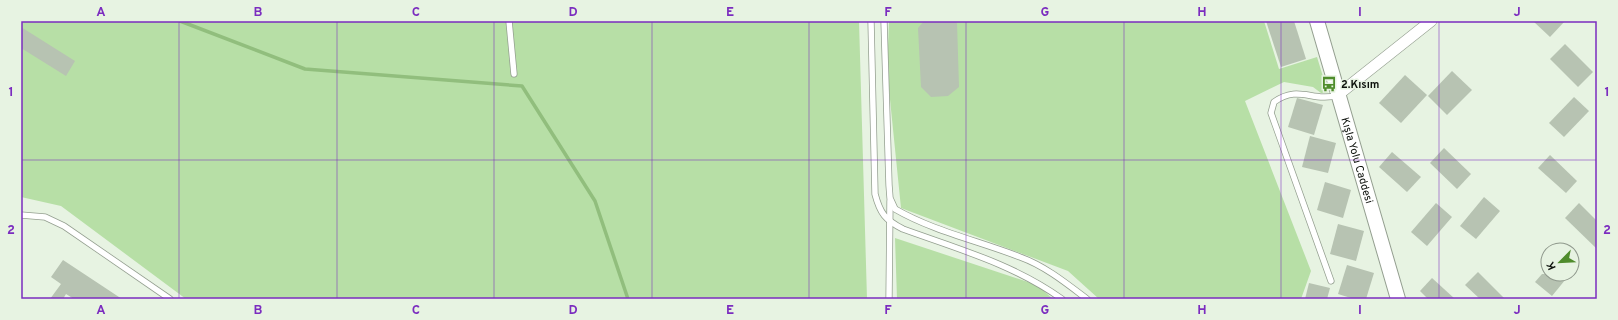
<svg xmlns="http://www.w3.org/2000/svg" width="1618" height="320" font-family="Overpass,sans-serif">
<rect width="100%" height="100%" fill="#e7f3e2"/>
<!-- green -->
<g fill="#b7dfa6">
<path d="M21,21H859L867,299H186L61,206L21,197Z"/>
<path d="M889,21H1264L1279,69L1317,57L1328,93H1321L1313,87L1284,82L1245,101L1311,271L1301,299H1099L1068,271L901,208L887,70Z"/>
<path d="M895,238L1037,285L1053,299H897Z"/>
</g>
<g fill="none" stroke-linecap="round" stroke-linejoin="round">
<!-- stream -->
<path stroke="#91be7d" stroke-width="3.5" d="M180,21L305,69L522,86L595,201L628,299"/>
</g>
<!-- building -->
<g fill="#b7c3b2">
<path d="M924,21H954L957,23L959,87L948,96L931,97L921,87L918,28Z"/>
<path d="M1266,21H1294L1306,59L1281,67Z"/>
<path d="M1533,21H1565L1550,37Z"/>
<path d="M21,27L75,61L66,76L21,48Z"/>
<path d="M1565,44L1593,72L1578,87L1550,59Z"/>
<path d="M1452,71L1472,90L1447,115L1428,96Z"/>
<path d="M1405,75L1427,95L1401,123L1379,103Z"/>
<path d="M1574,97L1589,111L1564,137L1549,123Z"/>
<path d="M1297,98L1323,105L1314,135L1288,127Z"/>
<path d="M1310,136L1336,143L1328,173L1302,167Z"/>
<path d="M1444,148L1471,174L1457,189L1430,163Z"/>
<path d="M1392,152L1421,177L1407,192L1379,167Z"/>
<path d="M1550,155L1577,181L1566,193L1538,168Z"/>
<path d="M1325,182L1351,190L1343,218L1317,210Z"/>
<path d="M1484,197L1500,211L1476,239L1460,226Z"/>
<path d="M1436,203L1452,217L1427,246L1411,232Z"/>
<path d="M1579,203L1597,221V249L1565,218Z"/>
<path d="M1338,224L1364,231L1356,261L1330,254Z"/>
<path d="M63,260L122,299H74L66,294L63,299H50L61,284L51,277Z"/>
<path d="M1347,265L1374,273L1366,299H1354L1338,294Z"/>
<path d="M1478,272L1505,299H1480L1465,285Z"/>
<path d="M1542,274H1570L1552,296L1535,282Z"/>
<path d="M1432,278L1455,299H1428L1420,291Z"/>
<path d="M1309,283L1330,288L1327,299H1305Z"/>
</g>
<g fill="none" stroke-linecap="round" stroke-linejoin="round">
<!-- service casing -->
<g stroke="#949f90" stroke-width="7">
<g id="service">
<path d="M509,21L514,74"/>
<path d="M871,21L875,194C880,213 885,220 903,229C958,249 1013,264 1062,299"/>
<path d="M884,21L889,185L890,198L895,209C933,231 979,241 1020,257C1045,266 1066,283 1087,299"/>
<path d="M21,215L45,217L64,226L170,299"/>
<path d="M1331,281L1271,113L1274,102C1299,84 1313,103 1338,95"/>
<path d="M889,299L890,201"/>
</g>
</g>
<!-- minor casing -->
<g stroke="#949f90" stroke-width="12">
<path id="minor" d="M1339,94L1431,21"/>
</g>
<!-- tertiary casing -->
<g stroke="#949f90" stroke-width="16">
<g id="tertiary">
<path id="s1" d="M1317,21L1398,299"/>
</g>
</g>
<!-- service -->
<use href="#service" stroke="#fff" stroke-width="5.5"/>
<!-- minor -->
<use href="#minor" stroke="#fff" stroke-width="11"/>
<!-- tertiary -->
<use href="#tertiary" stroke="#fff" stroke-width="14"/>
</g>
<!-- grid -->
<path fill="none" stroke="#7b2cbf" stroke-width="1" stroke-opacity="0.55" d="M179,21V299M337,21V299M494,21V299M652,21V299M809,21V299M966,21V299M1124,21V299M1281,21V299M1439,21V299M21,160H1597"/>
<!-- icons -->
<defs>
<g id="bus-bare" transform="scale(1.2)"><path d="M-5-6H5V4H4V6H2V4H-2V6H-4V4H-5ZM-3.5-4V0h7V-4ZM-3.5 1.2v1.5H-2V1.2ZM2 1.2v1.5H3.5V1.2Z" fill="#4f8c2c" stroke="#e7f3e2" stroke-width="2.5" paint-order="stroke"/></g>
</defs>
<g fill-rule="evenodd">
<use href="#bus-bare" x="1329" y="84"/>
</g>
<g text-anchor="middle" stroke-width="3" stroke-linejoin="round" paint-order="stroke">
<!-- poi labels -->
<g font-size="11" font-weight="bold" fill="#0c100b" stroke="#e7f3e2" text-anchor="start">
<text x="1341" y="88">2.Kısım</text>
</g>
<!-- street labels -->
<g font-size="11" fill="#0c100b" stroke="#e7f3e2">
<text dy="4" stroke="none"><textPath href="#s1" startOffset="145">Kışla Yolu Caddesi</textPath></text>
</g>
</g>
<!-- border -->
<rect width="1618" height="320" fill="none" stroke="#e7f3e2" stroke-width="44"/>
<!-- north arrow -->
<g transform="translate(1560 262) rotate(246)"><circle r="19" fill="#e7f3e2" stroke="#8f988c"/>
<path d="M0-3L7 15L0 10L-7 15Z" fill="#4f8c2c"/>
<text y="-6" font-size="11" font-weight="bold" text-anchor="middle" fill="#0c100b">K</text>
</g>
<rect x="22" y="22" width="1574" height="276" fill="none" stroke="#7b2cbf" stroke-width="1.5"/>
<g font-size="13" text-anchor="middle" font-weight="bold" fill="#7b2cbf">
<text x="101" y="16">A</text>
<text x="258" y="16">B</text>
<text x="416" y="16">C</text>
<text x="573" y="16">D</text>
<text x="730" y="16">E</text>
<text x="888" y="16">F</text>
<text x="1045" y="16">G</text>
<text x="1202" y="16">H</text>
<text x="1360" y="16">I</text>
<text x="1517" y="16">J</text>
<text x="11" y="96">1</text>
<text x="1607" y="96">1</text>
<text x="11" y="234">2</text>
<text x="1607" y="234">2</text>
<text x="101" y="314">A</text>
<text x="258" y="314">B</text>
<text x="416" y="314">C</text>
<text x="573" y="314">D</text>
<text x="730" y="314">E</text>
<text x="888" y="314">F</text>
<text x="1045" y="314">G</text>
<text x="1202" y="314">H</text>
<text x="1360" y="314">I</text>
<text x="1517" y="314">J</text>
</g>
</svg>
